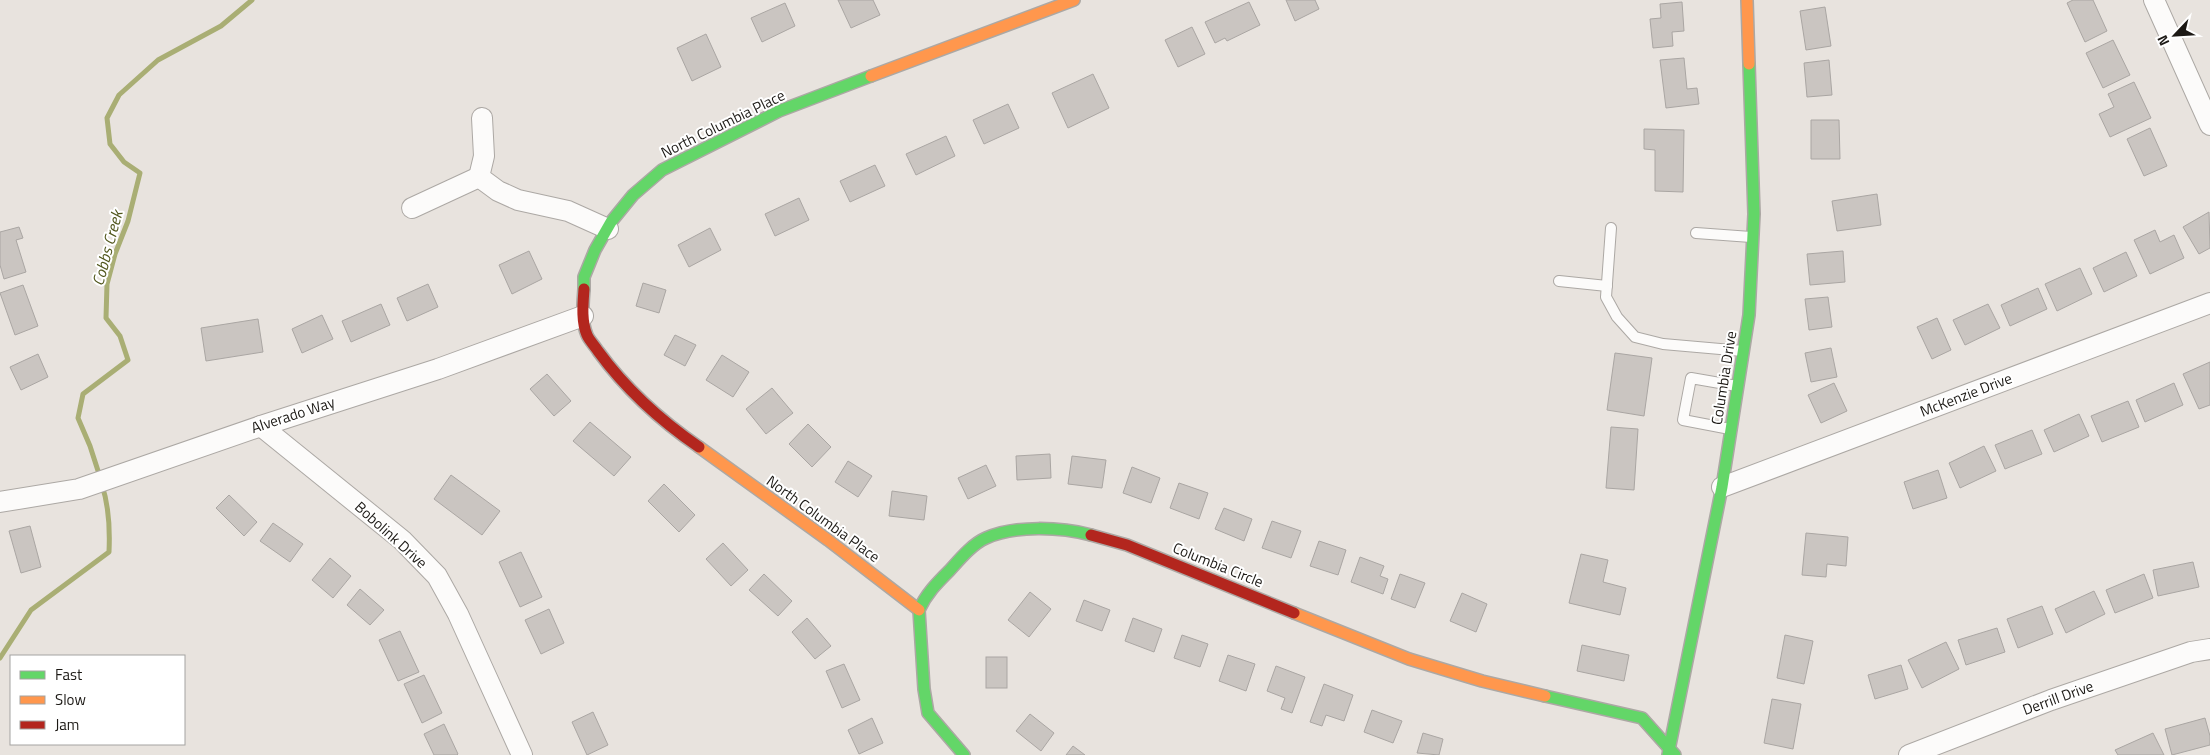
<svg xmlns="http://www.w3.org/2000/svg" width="2210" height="755" font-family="'Titillium Web',sans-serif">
<rect width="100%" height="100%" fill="#e8e3de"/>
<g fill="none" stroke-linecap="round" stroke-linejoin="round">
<!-- stream -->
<g stroke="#a9ae74" stroke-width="5">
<path d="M100,477L90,446L78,418L83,394L128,360L120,336L106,318L107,284L115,254L128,221L140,173L124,162L110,144L107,118L119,95L158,60L221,26L252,0"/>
<path d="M0,658L31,610L109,552C110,530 109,506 102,485"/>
</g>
</g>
<!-- building -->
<g fill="#cac5c1" stroke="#aaa6a3">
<path d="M838,0H873L880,15L851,28Z"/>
<path d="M1286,0H1315L1319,9L1295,21Z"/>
<path d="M2073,0H2093L2107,31L2085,42L2067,3Z"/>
<path d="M1249,2L1260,25L1227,41L1225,38L1215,43L1205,22Z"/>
<path d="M1682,2L1684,31L1672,32L1673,46L1653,48L1650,19L1661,18L1660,4Z"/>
<path d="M785,3L795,26L762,42L751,18Z"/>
<path d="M1825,7L1831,46L1806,50L1800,11Z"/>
<path d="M1192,27L1205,54L1178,67L1165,40Z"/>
<path d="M706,34L721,67L692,81L677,48Z"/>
<path d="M2113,40L2130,75L2103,88L2086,53Z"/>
<path d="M1684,58L1687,89L1697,88L1699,104L1666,108L1660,60Z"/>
<path d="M1829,60L1832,95L1807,97L1804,63Z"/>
<path d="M1093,74L1109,108L1068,128L1052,93Z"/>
<path d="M2134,82L2151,118L2110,137L2099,114L2114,107L2108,94Z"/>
<path d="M1008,104L1019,128L984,144L973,120Z"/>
<path d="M1811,120H1839L1840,159H1811Z"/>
<path d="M2150,128L2167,166L2144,176L2127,139Z"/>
<path d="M1644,129L1684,130L1683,192L1655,191V150L1644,149Z"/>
<path d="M946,136L955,156L916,175L906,154Z"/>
<path d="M875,165L885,186L850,202L840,181Z"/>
<path d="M1877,194L1881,225L1837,231L1832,201Z"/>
<path d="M799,198L809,220L775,236L765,214Z"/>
<path d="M2209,212L2210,248L2199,254L2183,227Z"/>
<path d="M19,227L23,238L16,240L26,272L4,279L0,265V232Z"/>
<path d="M710,228L721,250L689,267L678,245Z"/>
<path d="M2155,230L2160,242L2174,235L2184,258L2150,274L2134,240Z"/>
<path d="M529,251L542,279L512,294L499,265Z"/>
<path d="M1843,251L1845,282L1810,285L1807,254Z"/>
<path d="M2126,252L2137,276L2104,292L2093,268Z"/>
<path d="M2080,268L2092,294L2057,311L2045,284Z"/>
<path d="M643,283L666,290L659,313L636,306Z"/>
<path d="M428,284L438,307L407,321L397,298Z"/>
<path d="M23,285L38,326L15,335L0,293Z"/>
<path d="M2038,288L2047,309L2010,326L2001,305Z"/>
<path d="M1828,297L1832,327L1809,330L1805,299Z"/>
<path d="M381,304L390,325L351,342L342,321Z"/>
<path d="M1988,304L2000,328L1965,345L1953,320Z"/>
<path d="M322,315L333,339L302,353L292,329Z"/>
<path d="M1937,318L1951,350L1932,359L1917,327Z"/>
<path d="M258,319L263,352L206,361L201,328Z"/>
<path d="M675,335L696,345L685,366L664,355Z"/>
<path d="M1831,348L1837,377L1811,382L1805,353Z"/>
<path d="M1615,353L1652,358L1644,416L1607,410Z"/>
<path d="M38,354L48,377L21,390L10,367Z"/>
<path d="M722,355L749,372L733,397L706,380Z"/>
<path d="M2210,362V405L2199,409L2183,374Z"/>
<path d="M547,374L571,401L554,416L530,389Z"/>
<path d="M1834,383L1847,411L1821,423L1808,395Z"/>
<path d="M2174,383L2183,405L2145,422L2136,400Z"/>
<path d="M772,388L793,413L766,434L746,409Z"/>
<path d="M2128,401L2139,427L2102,442L2091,416Z"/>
<path d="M2079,414L2089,436L2054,452L2044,430Z"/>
<path d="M590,422L631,457L614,476L573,441Z"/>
<path d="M808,424L831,447L812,467L789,444Z"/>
<path d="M1611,427L1638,429L1634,490L1606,488Z"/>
<path d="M2032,430L2042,454L2005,469L1995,445Z"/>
<path d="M1984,446L1996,471L1960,488L1949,463Z"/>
<path d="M1050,454L1051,478L1017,480L1016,456Z"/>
<path d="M1072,456L1106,460L1102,488L1068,484Z"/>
<path d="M848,461L872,476L858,497L835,482Z"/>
<path d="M986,465L996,486L968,499L958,478Z"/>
<path d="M1132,467L1160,478L1151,503L1123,493Z"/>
<path d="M1938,470L1947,498L1913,509L1904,482Z"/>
<path d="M451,475L500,511L482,535L434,499Z"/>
<path d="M1179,483L1208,493L1199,519L1170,508Z"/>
<path d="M664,484L695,515L679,532L648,501Z"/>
<path d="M892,491L927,496L924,520L889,516Z"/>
<path d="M229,495L257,522L244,536L216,508Z"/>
<path d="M1224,508L1252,519L1244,541L1215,529Z"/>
<path d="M1272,521L1301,531L1291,558L1262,548Z"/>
<path d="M273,523L303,544L290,562L260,541Z"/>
<path d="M30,526L41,567L21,573L9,531Z"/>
<path d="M1806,533L1848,537L1846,566L1827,564L1826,577L1802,575Z"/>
<path d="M1319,541L1346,550L1338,575L1310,566Z"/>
<path d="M723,543L748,570L731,586L706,559Z"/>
<path d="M521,552L542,597L520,607L499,562Z"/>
<path d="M1581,554L1608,560L1603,582L1626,588L1620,615L1569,603Z"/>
<path d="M1360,557L1384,566L1380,576L1388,579L1383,594L1351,582Z"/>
<path d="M330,558L351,576L333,598L312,580Z"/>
<path d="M2193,562L2199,587L2158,596L2153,570Z"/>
<path d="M764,574L792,601L778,616L749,590Z"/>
<path d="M1400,574L1425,583L1415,608L1391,599Z"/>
<path d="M2144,574L2153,598L2115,613L2106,590Z"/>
<path d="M360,589L384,610L370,625L347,605Z"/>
<path d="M2094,591L2105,614L2066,633L2055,609Z"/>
<path d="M1030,592L1051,609L1029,637L1008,620Z"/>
<path d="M1462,593L1487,604L1476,632L1450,621Z"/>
<path d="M1084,600L1110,610L1102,631L1076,621Z"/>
<path d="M2042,606L2053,634L2018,648L2007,619Z"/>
<path d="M549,609L564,643L541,654L525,620Z"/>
<path d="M807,618L831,646L815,659L792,632Z"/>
<path d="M1133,618L1162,629L1154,652L1125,641Z"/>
<path d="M1997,628L2005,652L1966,665L1958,640Z"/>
<path d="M400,631L419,672L398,681L379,640Z"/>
<path d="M1182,635L1208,644L1200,667L1174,658Z"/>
<path d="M1785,635L1813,641L1804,684L1777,678Z"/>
<path d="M1946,642L1959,669L1922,688L1908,660Z"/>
<path d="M1582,645L1629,655L1624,681L1577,671Z"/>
<path d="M1228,655L1255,664L1246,691L1219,681Z"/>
<rect x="986" y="657" width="21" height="31"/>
<path d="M844,664L860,700L842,708L826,671Z"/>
<path d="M1901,665L1908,689L1875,699L1868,675Z"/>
<path d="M1276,666L1305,677L1292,713L1281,709L1285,698L1267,691Z"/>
<path d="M424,675L442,713L422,723L404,684Z"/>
<path d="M1324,684L1353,695L1344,721L1326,715L1322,726L1310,722Z"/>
<path d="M1772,699L1801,704L1793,749L1764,743Z"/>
<path d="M1372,710L1402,721L1393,743L1364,732Z"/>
<path d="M593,712L608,745L587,755L572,722Z"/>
<path d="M1030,714L1054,733L1041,751L1016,731Z"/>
<path d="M872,718L883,743L859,754L848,730Z"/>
<path d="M2205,718L2210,736V745L2172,755L2165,729Z"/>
<path d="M444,724L458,754L457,755H434L424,734Z"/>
<path d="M1423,733L1443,739L1439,755L1417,753Z"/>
<path d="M2153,733L2164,755H2118L2115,750Z"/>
<path d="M1073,746L1085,755H1066Z"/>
</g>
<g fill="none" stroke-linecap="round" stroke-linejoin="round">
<!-- lane casing -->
<g stroke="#aca8a4" stroke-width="12">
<g id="lane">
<path d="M1611,228L1606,297L1617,317L1635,337L1663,344L1743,351"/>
<path d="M1696,233L1751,237"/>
<path d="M1559,281L1607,286"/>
<path d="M1730,429L1683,420L1691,378L1737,386"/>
</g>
</g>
<!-- street casing -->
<g stroke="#aca8a4" stroke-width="22">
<g id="street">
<path d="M2154,0L2210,125"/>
<path d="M482,118L484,156L479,177L498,191L518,200L568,211L608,229"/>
<path d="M412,208L479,177"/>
<path d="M261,426L402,540L437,576L458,614L522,755"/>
<path d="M1722,487L2210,303"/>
<path d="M0,502L79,489L261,426L438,369L583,316"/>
<path d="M1909,755L2051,700L2191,652L2210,649"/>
</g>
</g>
<!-- fast casing -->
<g stroke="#aca8a4" stroke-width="14">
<g id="fast">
<path d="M584,289V277L595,250L611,222L633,195L662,170L779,111L871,76"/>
<path d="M1545,696L1642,718L1675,755"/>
<path d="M964,755L928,713L924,689L919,610C926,594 937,583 949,571C959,560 972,544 986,538C1015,525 1061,527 1091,535"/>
<path d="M1668,755L1722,487L1749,315L1754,214L1749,64"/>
</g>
</g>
<!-- slow casing -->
<g stroke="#aca8a4" stroke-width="14">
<g id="slow">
<path d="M1747,0L1749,64"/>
<path d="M871,76L1074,0"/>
<path d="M699,447L828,540L919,610"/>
<path d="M1294,613L1409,659L1482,681L1545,696"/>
</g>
</g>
<!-- jam casing -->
<g stroke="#aca8a4" stroke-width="14">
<g id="jam">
<path d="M584,289C583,303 581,321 587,335C589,340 595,346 598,351C625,388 661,421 699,447"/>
<path d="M1091,535L1127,545L1294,613"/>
</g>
</g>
<!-- lane -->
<use href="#lane" stroke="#fcfbfa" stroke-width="10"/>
<!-- street -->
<use href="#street" stroke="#fcfbfa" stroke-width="20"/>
<!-- fast -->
<use href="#fast" stroke="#63d668" stroke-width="11"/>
<!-- slow -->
<use href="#slow" stroke="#ff974d" stroke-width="11"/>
<!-- jam -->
<use href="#jam" stroke="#b3261e" stroke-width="11"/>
</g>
<g text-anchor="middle" stroke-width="4" stroke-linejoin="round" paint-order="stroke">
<!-- street labels -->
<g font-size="15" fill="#1c1915" stroke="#fff">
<text transform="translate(723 124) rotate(-26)" y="5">North Columbia Place</text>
<text transform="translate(1724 378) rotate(-81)" y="5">Columbia Drive</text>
<text transform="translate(1966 395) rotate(-21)" y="5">McKenzie Drive</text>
<text transform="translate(293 415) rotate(-18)" y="5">Alverado Way</text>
<text transform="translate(823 519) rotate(36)" y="5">North Columbia Place</text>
<text transform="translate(391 535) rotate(42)" y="5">Bobolink Drive</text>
<text transform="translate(1218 565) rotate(22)" y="5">Columbia Circle</text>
<text transform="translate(2058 698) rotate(-20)" y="5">Derrill Drive</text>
</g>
<!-- water labels -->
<g font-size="16" font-style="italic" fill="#50561b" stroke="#fff">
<text transform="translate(107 248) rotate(-75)" y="6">Cobbs Creek</text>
</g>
</g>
<!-- legend -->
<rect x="10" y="655" width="175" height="90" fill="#ffffff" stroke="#a4a3a1"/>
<rect x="20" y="671" width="25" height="8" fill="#63d668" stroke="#a4a3a1"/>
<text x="55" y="680" font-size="15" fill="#1c1915">Fast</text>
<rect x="20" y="696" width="25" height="8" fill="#ff974d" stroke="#a4a3a1"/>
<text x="55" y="705" font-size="15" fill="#1c1915">Slow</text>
<rect x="20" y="721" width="25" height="8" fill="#b3261e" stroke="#a4a3a1"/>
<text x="55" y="730" font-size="15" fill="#1c1915">Jam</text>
<!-- north arrow -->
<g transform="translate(2175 35) rotate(245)" stroke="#ffffff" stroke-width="4" paint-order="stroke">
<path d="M0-4L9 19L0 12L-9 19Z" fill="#1c1915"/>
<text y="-8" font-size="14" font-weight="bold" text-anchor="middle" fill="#1c1915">N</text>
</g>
</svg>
